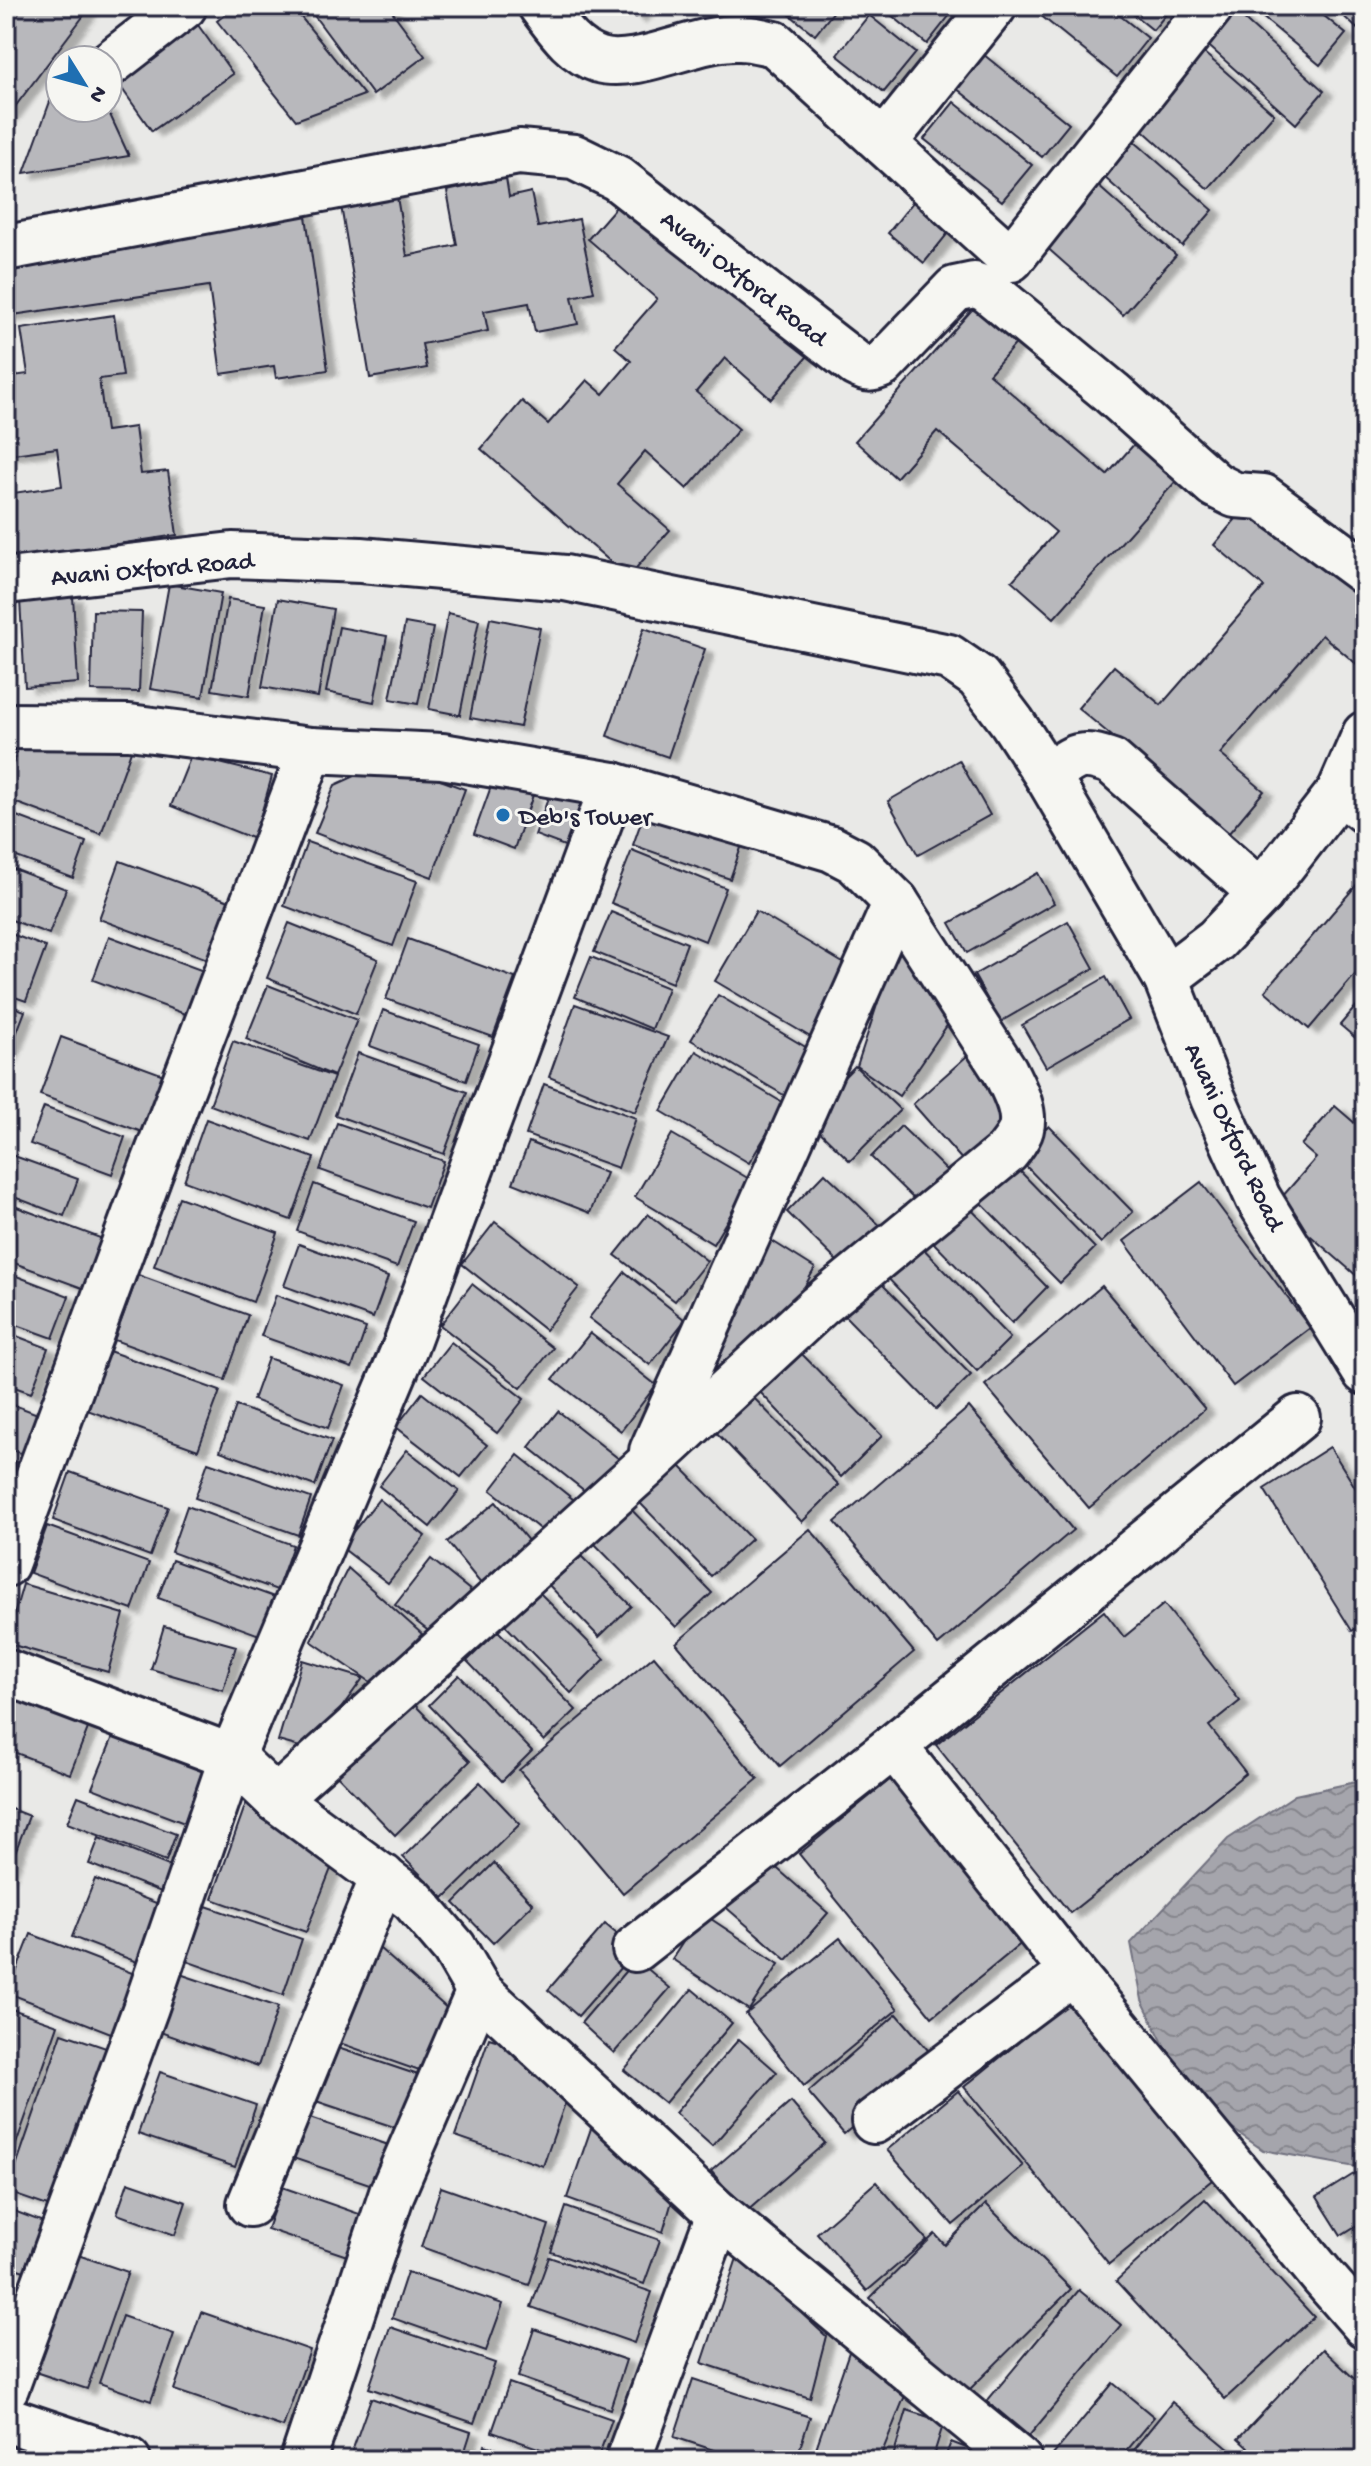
<svg xmlns="http://www.w3.org/2000/svg" width="1371" height="2466" font-family="'Gochi Hand',sans-serif">
<defs>
<pattern id="water-waves" width="16" height="10" patternUnits="userSpaceOnUse" patternTransform="scale(2)"><rect width="16" height="10" fill="#a5a5ac"/><path d="M0 5q4-4 8 0t8 0" fill="none" stroke="#86868d"/></pattern>
<filter id="shadow"><feDropShadow dx="9" dy="5" stdDeviation="2" flood-color="#0004"/></filter>
</defs>
<rect width="100%" height="100%" fill="#e9e9e7"/>
<filter id="ink" filterUnits="userSpaceOnUse"><feTurbulence type="fractalNoise" baseFrequency=".0125" numOctaves="2"/><feDisplacementMap in="SourceGraphic" scale="16" xChannelSelector="R" yChannelSelector="G"/><feConvolveMatrix kernelMatrix="1 2 1 2 8 2 1 2 1" color-interpolation-filters="sRGB"/></filter>
<g filter="url(#ink)">
<!-- water -->
<path fill="url(#water-waves)" stroke="#71717f" stroke-width="2" d="M1365,1780V2167L1361,2168L1263,2150L1227,2125L1178,2074L1142,2000L1131,1943L1228,1839L1295,1795Z"/>
<!-- building -->
<g fill="#b8b8bc" stroke="#22223b" stroke-width="2" filter="url(#shadow)">
<path d="M6,6H83L88,10L8,116L6,115Z"/>
<path d="M235,6H292L364,95L296,120L217,21Z"/>
<path d="M307,6H388L425,56L373,95Z"/>
<path d="M627,6H650L636,17Z"/>
<path d="M779,6H838L815,35Z"/>
<path d="M880,6H957L927,44Z"/>
<path d="M1029,6H1108L1148,38L1117,77Z"/>
<path d="M1123,6H1173L1153,30Z"/>
<path d="M1249,6H1312L1346,34L1320,65Z"/>
<path d="M1344,6H1365V36L1339,12Z"/>
<path d="M1230,7L1324,91L1296,124L1202,40Z"/>
<path d="M869,15L916,53L884,92L837,55Z"/>
<path d="M198,25L233,74L152,131L118,83Z"/>
<path d="M1203,52L1274,114L1208,189L1138,126Z"/>
<path d="M983,54L1069,124L1042,157L956,88Z"/>
<path d="M60,74V108H107L129,156L24,173Z"/>
<path d="M954,102L1032,165L1002,201L924,139Z"/>
<path d="M1127,135L1213,210L1182,246L1096,170Z"/>
<path d="M1088,177L1176,255L1123,315L1035,237Z"/>
<path d="M506,178L509,197L531,192L538,227L579,219L594,292L572,297L578,324L535,332L529,303L484,311L488,331L422,344L427,368L370,378L339,194L395,185L407,256L457,245L447,191Z"/>
<path d="M925,187L961,217L924,263L888,233Z"/>
<path d="M629,192L812,351L771,399L725,358L696,392L739,429L687,489L645,451L617,484L670,530L628,577L481,449L522,401L548,424L587,380L603,394L631,361L615,347L657,299L588,239Z"/>
<path d="M304,202L328,370L276,378L274,366L221,374L209,286L6,316V258Z"/>
<path d="M986,294L1027,331L989,374L1107,475L1143,434L1185,471L1054,618L1012,581L1056,532L937,431L896,478L855,441Z"/>
<path d="M114,315L123,376L99,379L106,431L135,427L141,474L168,471L177,535L13,560L6,512V494L62,486L57,448L6,455V377L28,374L21,329Z"/>
<path d="M1250,502L1365,598V671L1322,635L1220,754L1264,791L1229,833L1078,708L1114,666L1161,705L1264,587L1214,545Z"/>
<path d="M169,584L221,593L203,697L150,689Z"/>
<path d="M73,596L78,683L25,687L20,600Z"/>
<path d="M228,599L265,605L249,696L212,690Z"/>
<path d="M278,599L333,609L318,697L262,687Z"/>
<path d="M93,611L142,612L139,692L91,691Z"/>
<path d="M448,613L479,620L460,715L429,709Z"/>
<path d="M490,618L540,628L520,727L470,718Z"/>
<path d="M405,623L433,628L418,704L390,699Z"/>
<path d="M339,627L387,636L374,702L326,692Z"/>
<path d="M644,628L705,649L668,757L607,736Z"/>
<path d="M18,747L131,751L101,834L6,799V789Z"/>
<path d="M191,756L272,776L254,839L171,806Z"/>
<path d="M959,760L990,815L918,855L888,801Z"/>
<path d="M366,771L421,773L465,789L432,877L315,833L335,785Z"/>
<path d="M493,781L533,795L514,849L474,834Z"/>
<path d="M551,790L587,802L570,848L535,835Z"/>
<path d="M647,805L744,839L730,879L633,845Z"/>
<path d="M6,812L86,842L73,878L6,853Z"/>
<path d="M307,842L417,881L393,946L284,906Z"/>
<path d="M632,850L726,888L705,941L611,903Z"/>
<path d="M120,861L232,902L210,960L99,919Z"/>
<path d="M6,866L66,889L49,934L6,918Z"/>
<path d="M1038,873L1054,903L967,953L950,923Z"/>
<path d="M1365,875V963L1309,1029L1265,991Z"/>
<path d="M756,911L853,969L812,1038L715,981Z"/>
<path d="M611,912L687,943L672,983L594,952Z"/>
<path d="M1068,921L1094,968L1000,1022L974,975Z"/>
<path d="M289,923L378,959L356,1014L267,978Z"/>
<path d="M6,932L46,947L26,1001L6,994Z"/>
<path d="M109,936L209,973L193,1017L93,980Z"/>
<path d="M408,939L515,978L493,1037L386,999Z"/>
<path d="M896,947L952,1018L899,1096L857,1066Z"/>
<path d="M591,957L668,988L652,1029L575,997Z"/>
<path d="M1106,977L1129,1019L1046,1067L1022,1025Z"/>
<path d="M268,985L357,1020L334,1076L246,1039Z"/>
<path d="M718,995L814,1052L787,1097L691,1040Z"/>
<path d="M1365,996V1046L1340,1025Z"/>
<path d="M6,1004L25,1011L7,1058L6,1057Z"/>
<path d="M575,1004L668,1037L635,1112L549,1077Z"/>
<path d="M383,1010L479,1044L466,1081L370,1046Z"/>
<path d="M61,1037L164,1075L142,1132L40,1095Z"/>
<path d="M233,1041L334,1077L310,1141L210,1105Z"/>
<path d="M696,1051L785,1104L749,1163L661,1111Z"/>
<path d="M358,1053L467,1092L444,1154L335,1115Z"/>
<path d="M968,1055L1017,1115L964,1162L913,1104Z"/>
<path d="M855,1066L900,1110L850,1161L805,1117Z"/>
<path d="M544,1084L636,1118L618,1168L526,1135Z"/>
<path d="M1335,1106L1365,1132V1283L1275,1205L1316,1158L1301,1145Z"/>
<path d="M44,1107L125,1137L112,1174L30,1144Z"/>
<path d="M206,1119L314,1158L291,1220L184,1181Z"/>
<path d="M337,1123L444,1161L427,1208L320,1170Z"/>
<path d="M901,1126L947,1171L917,1202L871,1157Z"/>
<path d="M1049,1126L1133,1212L1101,1243L1017,1157Z"/>
<path d="M672,1134L751,1180L713,1244L635,1197Z"/>
<path d="M529,1142L606,1173L590,1213L513,1183Z"/>
<path d="M6,1153L78,1179L64,1216L6,1194Z"/>
<path d="M1016,1167L1095,1248L1060,1283L980,1202Z"/>
<path d="M825,1173L887,1232L848,1272L787,1212Z"/>
<path d="M1201,1182L1310,1328L1233,1386L1124,1241Z"/>
<path d="M314,1184L414,1221L397,1267L297,1231Z"/>
<path d="M179,1197L278,1233L253,1302L154,1266Z"/>
<path d="M962,1200L1047,1287L1012,1323L926,1235Z"/>
<path d="M6,1203L103,1239L85,1289L6,1260Z"/>
<path d="M648,1214L707,1261L675,1301L615,1255Z"/>
<path d="M495,1222L579,1287L545,1330L462,1264Z"/>
<path d="M769,1239L815,1268L787,1318L723,1380L704,1364Z"/>
<path d="M914,1239L1010,1338L977,1371L881,1271Z"/>
<path d="M299,1244L388,1277L373,1318L284,1286Z"/>
<path d="M6,1272L69,1296L53,1338L6,1321Z"/>
<path d="M625,1272L685,1320L650,1365L589,1318Z"/>
<path d="M138,1275L248,1315L225,1380L114,1340Z"/>
<path d="M880,1282L971,1375L936,1409L845,1316Z"/>
<path d="M472,1284L553,1348L521,1388L440,1325Z"/>
<path d="M1102,1286L1205,1409L1089,1508L985,1385Z"/>
<path d="M276,1295L366,1328L352,1368L261,1336Z"/>
<path d="M6,1332L48,1348L31,1393L6,1384Z"/>
<path d="M590,1333L656,1385L621,1431L553,1379Z"/>
<path d="M451,1342L524,1399L497,1433L424,1376Z"/>
<path d="M109,1351L220,1391L198,1450L87,1410Z"/>
<path d="M799,1351L882,1436L841,1477L758,1390Z"/>
<path d="M268,1358L344,1385L328,1428L253,1400Z"/>
<path d="M422,1393L487,1445L461,1477L396,1427Z"/>
<path d="M749,1393L839,1485L802,1522L712,1428Z"/>
<path d="M6,1402L38,1414L23,1454L6,1448Z"/>
<path d="M236,1406L332,1440L315,1486L220,1451Z"/>
<path d="M969,1407L1073,1530L938,1645L835,1522Z"/>
<path d="M558,1411L619,1459L590,1495L529,1447Z"/>
<path d="M1330,1447L1365,1503V1623L1352,1631L1264,1489Z"/>
<path d="M407,1450L459,1491L430,1527L379,1486Z"/>
<path d="M518,1455L579,1504L552,1539L491,1490Z"/>
<path d="M6,1458L16,1462L6,1490Z"/>
<path d="M208,1462L311,1498L298,1535L195,1498Z"/>
<path d="M679,1465L751,1539L711,1576L640,1503Z"/>
<path d="M70,1472L168,1507L150,1556L53,1520Z"/>
<path d="M379,1499L425,1536L388,1583L341,1547Z"/>
<path d="M496,1502L535,1549L486,1590L447,1542Z"/>
<path d="M625,1503L712,1593L676,1627L589,1538Z"/>
<path d="M187,1506L293,1545L277,1590L171,1552Z"/>
<path d="M47,1526L149,1563L132,1610L30,1573Z"/>
<path d="M810,1529L914,1652L780,1766L676,1643Z"/>
<path d="M574,1549L631,1606L599,1637L543,1579Z"/>
<path d="M431,1559L471,1591L435,1636L395,1605Z"/>
<path d="M172,1560L280,1599L265,1637L158,1598Z"/>
<path d="M348,1568L422,1634L375,1685L311,1641Z"/>
<path d="M23,1584L124,1614L108,1672L6,1643Z"/>
<path d="M537,1590L605,1659L571,1693L503,1623Z"/>
<path d="M1164,1604L1240,1701L1209,1726L1246,1773L1070,1913L936,1745L1104,1611L1124,1637Z"/>
<path d="M164,1626L236,1646L223,1690L151,1669Z"/>
<path d="M498,1631L576,1710L544,1741L467,1661Z"/>
<path d="M654,1656L758,1779L623,1893L519,1770Z"/>
<path d="M302,1660L363,1678L311,1750L278,1741Z"/>
<path d="M459,1675L532,1751L502,1781L429,1705Z"/>
<path d="M6,1679L94,1713L70,1774L6,1749Z"/>
<path d="M406,1696L470,1761L395,1835L331,1769Z"/>
<path d="M119,1722L212,1759L187,1824L92,1788Z"/>
<path d="M892,1778L1024,1941L932,2017L799,1854Z"/>
<path d="M480,1782L520,1824L444,1898L403,1857Z"/>
<path d="M251,1789L334,1861L306,1932L212,1899Z"/>
<path d="M78,1796L176,1834L166,1861L67,1823Z"/>
<path d="M6,1807L29,1816L6,1876Z"/>
<path d="M99,1838L179,1870L169,1895L89,1864Z"/>
<path d="M763,1856L828,1913L787,1960L722,1904Z"/>
<path d="M494,1863L533,1904L493,1943L454,1903Z"/>
<path d="M95,1879L164,1906L142,1964L72,1937Z"/>
<path d="M206,1906L302,1939L283,1995L186,1961Z"/>
<path d="M702,1913L779,1964L749,2010L672,1959Z"/>
<path d="M605,1924L636,1950L578,2016L548,1990Z"/>
<path d="M31,1934L140,1976L116,2035L8,1993Z"/>
<path d="M840,1938L898,2009L804,2086L746,2014Z"/>
<path d="M370,1940L450,2011L428,2074L334,2041Z"/>
<path d="M636,1959L670,1988L614,2053L581,2023Z"/>
<path d="M174,1972L278,2007L258,2066L154,2030Z"/>
<path d="M692,1989L732,2023L665,2103L624,2070Z"/>
<path d="M1068,2002L1212,2180L1109,2264L964,2087Z"/>
<path d="M6,2007L58,2025L15,2147L6,2143Z"/>
<path d="M897,2014L934,2057L844,2134L808,2092Z"/>
<path d="M62,2033L118,2052L62,2211L7,2192Z"/>
<path d="M489,2038L538,2053L570,2089L543,2166L455,2136Z"/>
<path d="M739,2039L777,2072L712,2146L675,2113Z"/>
<path d="M335,2047L424,2077L406,2131L316,2101Z"/>
<path d="M160,2072L256,2105L235,2167L138,2134Z"/>
<path d="M958,2091L1023,2166L953,2225L887,2150Z"/>
<path d="M791,2102L825,2143L746,2212L711,2171Z"/>
<path d="M596,2114L677,2184L663,2232L567,2198Z"/>
<path d="M301,2115L400,2149L387,2190L287,2156Z"/>
<path d="M1365,2167V2220L1341,2235L1317,2197Z"/>
<path d="M128,2182L186,2202L175,2235L117,2214Z"/>
<path d="M876,2182L927,2240L867,2291L817,2233Z"/>
<path d="M282,2187L368,2217L353,2258L267,2229Z"/>
<path d="M441,2187L549,2225L529,2285L421,2247Z"/>
<path d="M1205,2199L1314,2317L1225,2399L1116,2281Z"/>
<path d="M986,2204L1071,2289L965,2394L870,2298L935,2234L945,2245Z"/>
<path d="M566,2207L660,2240L644,2284L551,2252Z"/>
<path d="M6,2208L46,2223L27,2272L6,2265Z"/>
<path d="M75,2254L128,2272L87,2389L35,2372Z"/>
<path d="M738,2255L826,2336L810,2398L702,2363Z"/>
<path d="M549,2257L652,2292L634,2343L531,2307Z"/>
<path d="M407,2272L503,2304L486,2351L392,2318Z"/>
<path d="M6,2287L18,2292L6,2322Z"/>
<path d="M1079,2290L1121,2325L1029,2436L987,2401Z"/>
<path d="M201,2312L310,2350L283,2427L174,2390Z"/>
<path d="M122,2316L174,2334L151,2401L99,2383Z"/>
<path d="M390,2327L495,2363L474,2423L369,2388Z"/>
<path d="M534,2329L626,2360L610,2409L518,2377Z"/>
<path d="M850,2349L906,2393L879,2460H812Z"/>
<path d="M1323,2349L1365,2389V2460H1261L1238,2439Z"/>
<path d="M693,2379L810,2417L796,2460H744L674,2437Z"/>
<path d="M509,2383L612,2419L597,2460H572L492,2432Z"/>
<path d="M1113,2383L1154,2417L1118,2460H1057L1052,2456Z"/>
<path d="M371,2398L471,2432L462,2460H349Z"/>
<path d="M1172,2402L1242,2460H1125Z"/>
<path d="M907,2410L944,2422L932,2460H892Z"/>
<path d="M951,2442L997,2460H944Z"/>
<path d="M485,2445L529,2460H480Z"/>
</g>
<g fill="none" stroke-linecap="round" stroke-linejoin="round">
<!-- minor casing -->
<g stroke="#22223b" stroke-width="50">
<g id="minor">
<path d="M541,6C557,27 573,52 599,60C638,71 696,36 739,38C751,38 764,42 775,44L1011,259L1211,6"/>
<path d="M108,65L184,6"/>
<path d="M884,143L994,6"/>
<path d="M6,248L519,152L574,157L617,178L856,364C867,370 871,370 882,365L955,289L974,285L986,289L1112,393L1215,485L1235,495L1263,497L1365,572"/>
<path d="M6,579L16,580L232,555L361,560L565,578L949,657L978,677L1012,722L1048,777L1166,978L1213,1098L1258,1198L1365,1372"/>
<path d="M6,726L129,727L311,750L442,756L613,785L832,849L855,861L896,902L1005,1071C1013,1088 1026,1110 1021,1129C1019,1137 1012,1145 1007,1152L819,1306L644,1468L276,1799"/>
<path d="M1365,734L1340,791L1365,811"/>
<path d="M1048,777C1074,756 1079,750 1112,762L1261,893"/>
<path d="M1166,978L1216,940L1261,893L1340,791"/>
<path d="M652,1451L896,902"/>
<path d="M6,1564L149,1176L311,750"/>
<path d="M6,1672L232,1757L276,1799L413,1900L454,1948L479,1991L719,2214L1019,2460"/>
<path d="M894,1746L1072,1972L1323,2277L1365,2325"/>
<path d="M635,1949L894,1746L1298,1418"/>
<path d="M874,2121L1072,1972"/>
<path d="M250,2204L383,1877"/>
<path d="M6,2388L146,2007L232,1757L405,1347L613,785"/>
<path d="M6,2419L128,2460"/>
<path d="M303,2460L392,2193L479,1991"/>
<path d="M628,2460L719,2214"/>
</g>
</g>
<!-- minor -->
<use href="#minor" stroke="#f6f6f2" stroke-width="44"/>
</g>
</g>
<!-- markers -->
<circle fill="#1f6fb2" stroke="#f6f6f2" stroke-width="3" cx="503" cy="815" r="8"/>
<g text-anchor="middle" stroke-width="6" stroke-linejoin="round" paint-order="stroke">
<!-- street labels -->
<g font-size="26" fill="#22223b" stroke="#f6f6f2">
<text transform="translate(745 277) rotate(38)" y="9">Avani Oxford Road</text>
<text transform="translate(152 567) rotate(-5)" y="9">Avani Oxford Road</text>
<text transform="translate(1236 1136) rotate(65)" y="9">Avani Oxford Road</text>
</g>
<!-- poi labels -->
<g font-size="26" fill="#22223b" stroke="#f6f6f2" text-anchor="start">
<text x="519" y="824">Deb's Tower</text>
</g>
</g>
<!-- margin -->
<rect width="1371" height="2466" fill="none" stroke="#f6f6f2" stroke-width="32"/>
<rect x="16" y="16" width="1339" height="2434" fill="none" stroke="#22223b" stroke-width="3" filter="url(#ink)"/>
<!-- north arrow -->
<g transform="translate(84 84) rotate(127)"><circle r="38" fill="#f6f6f2" stroke="#a1a1a9" stroke-width="2"/>
<path d="M0-6L14 30L0 20L-14 30Z" fill="#1f6fb2"/>
<text y="-12" font-size="22" font-weight="bold" text-anchor="middle" fill="#22223b">N</text>
</g>
</svg>
